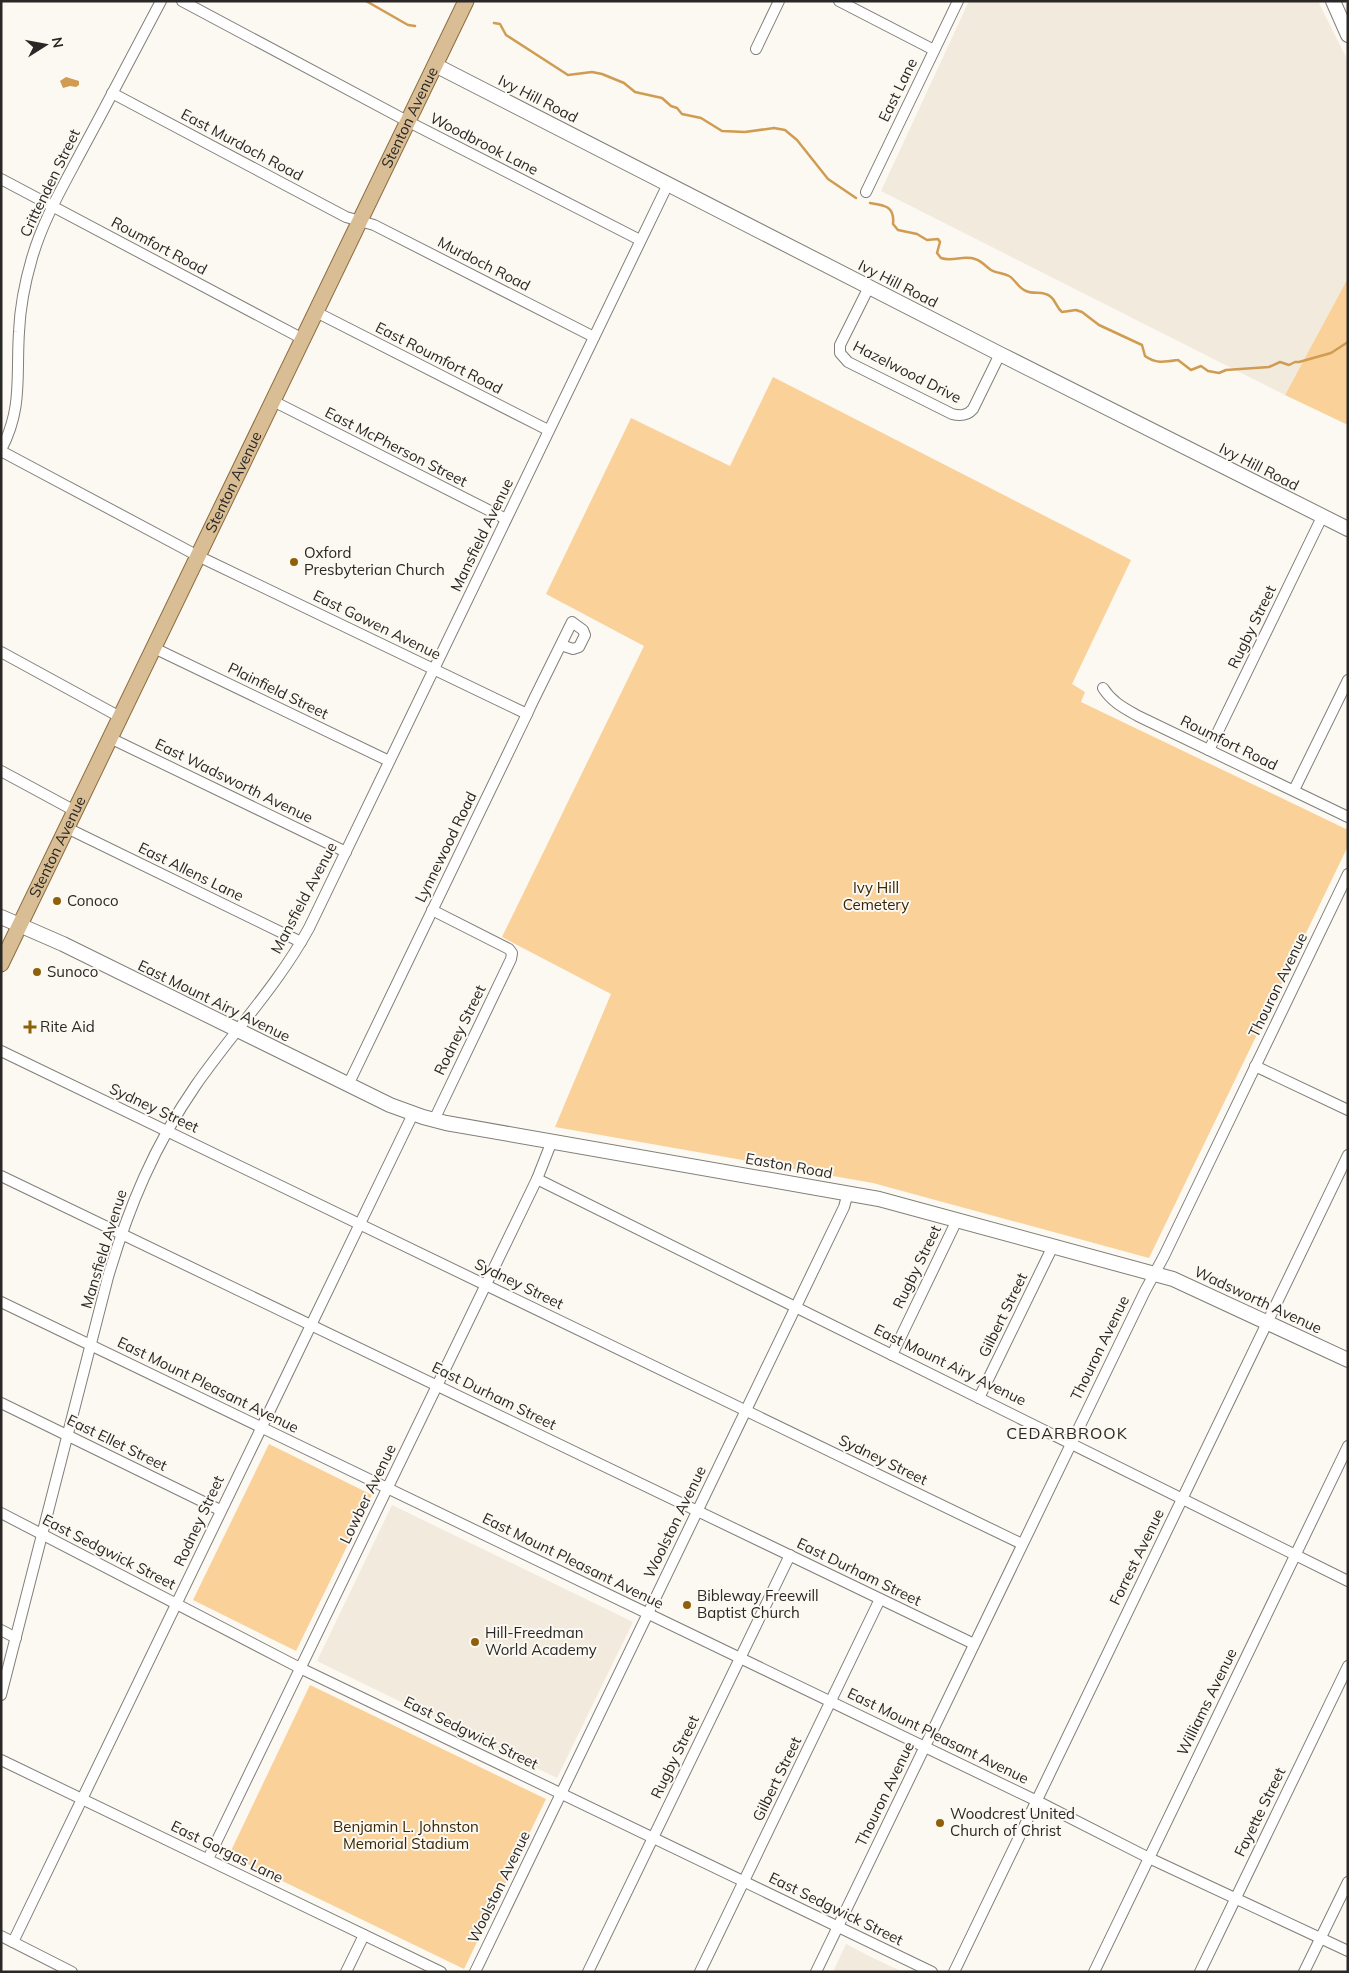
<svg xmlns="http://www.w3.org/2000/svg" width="1349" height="1973" font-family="Mulish,sans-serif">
<rect width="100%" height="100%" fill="#fcf8f2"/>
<!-- built -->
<g fill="#f3eade">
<path d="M969,1H1318L1348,61V278L1285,395L881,191Z"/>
<path d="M392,1505L633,1622L557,1778L317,1661Z"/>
<path d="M846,1944L873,1958L903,1972H833Z"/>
</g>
<!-- green -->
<g fill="#fad199">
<path d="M1348,278V425L1285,395Z"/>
<path d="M773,377L1131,560L1072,684L1085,692L1081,702L1348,830V846L1149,1258L873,1183L555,1127L611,994L502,937L644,646L546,594L631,418L730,466Z"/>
<path d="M269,1444L372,1495L296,1651L193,1600Z"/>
<path d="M310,1685L546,1799L464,1969L229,1855Z"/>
</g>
<!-- water -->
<path fill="#cf9c52" d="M66,77L79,81V85L76,87L70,86L63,88L60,81Z"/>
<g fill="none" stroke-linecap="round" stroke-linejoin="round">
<!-- stream -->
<g stroke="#cf9c52" stroke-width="2.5">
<path d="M366,1L408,25L415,26"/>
<path d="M494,23L500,24L506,35L568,75L592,72L602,74L624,83L635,92L662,98L671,106L677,108L682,114L701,118L722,131L745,132L774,128L785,130L797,140L828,179L856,198"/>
<path d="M870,203C884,205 895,206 893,224L898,230L917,234L927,240L938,239L940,242L937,253L941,258C952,262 964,255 975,259C982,261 985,266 991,270C996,273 1003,273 1009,276C1015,279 1018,288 1026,291C1035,295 1043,290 1051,297C1056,301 1056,307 1062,312L1076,310L1082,312L1099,325L1142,345L1145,356C1156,364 1165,362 1178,360L1191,370L1201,366L1208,371L1219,373L1226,370L1269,367L1280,362L1289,365L1295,362H1299L1331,353L1348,342"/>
</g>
<!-- street casing -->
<g stroke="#827f7a" stroke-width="12">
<g id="street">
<path d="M182,1L407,121L640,240"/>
<path d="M839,1L934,50"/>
<path d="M756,49L779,1"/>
<path d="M112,93L346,217L374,225L594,337"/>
<path d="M1,179L303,339"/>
<path d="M866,192L958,1"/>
<path d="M869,287L840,345V353L848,362L952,414C960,416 967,416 973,409L1000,354"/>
<path d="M316,312L548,430"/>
<path d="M273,401L506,519"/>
<path d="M1,450C23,408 16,377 19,332C20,307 25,282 32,258C43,220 63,186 81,152C108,102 134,52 161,1"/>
<path d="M1,451L198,556L527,714"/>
<path d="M154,648L389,761"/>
<path d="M1,652L120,717"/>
<path d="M1103,688C1112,702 1124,708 1138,716L1348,817"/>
<path d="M110,738L346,852"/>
<path d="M1209,750L1322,517"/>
<path d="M1,771L75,811"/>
<path d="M1294,790L1348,680"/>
<path d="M67,828L301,942"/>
<path d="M432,910L509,949L512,953L511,959L434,1120"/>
<path d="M1,1051L1022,1544"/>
<path d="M1255,1066L1348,1110"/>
<path d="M348,1085L527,714L533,701L572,622L583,630L585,635L579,647L573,649L561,645"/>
<path d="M1,1176L974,1644"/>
<path d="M537,1179L1348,1581"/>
<path d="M1,1302L1037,1801L1149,1858L1348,1951"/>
<path d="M892,1355L957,1220"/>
<path d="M979,1398L1053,1246"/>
<path d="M1,1403L220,1510"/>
<path d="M1,1513L300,1668L932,1972"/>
<path d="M1,1630L16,1638"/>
<path d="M1,1695L108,1277C129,1206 154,1146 196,1085C233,1032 278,985 309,928L668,184"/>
<path d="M1,1760L441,1972"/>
<path d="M208,1859L537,1179L552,1141"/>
<path d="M1,1936L72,1972"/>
<path d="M13,1942L413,1114"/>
<path d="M346,1972L364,1935"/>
<path d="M475,1972L844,1207L848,1193"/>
<path d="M588,1972L790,1555"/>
<path d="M700,1972L880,1599"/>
<path d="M816,1972L1145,1291L1164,1256L1348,874"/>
<path d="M954,1972L1348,1155"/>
<path d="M1094,1972L1348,1446"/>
<path d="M1200,1972L1348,1666"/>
<path d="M1304,1972L1348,1882"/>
</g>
</g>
<!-- secondary casing -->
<g stroke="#827f7a" stroke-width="16">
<g id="secondary">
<path d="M1333,1L1348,35"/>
<path d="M435,65L1000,354L1348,529"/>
<path d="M1,917L63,944L390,1105L423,1117L446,1123L879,1199L1173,1279L1348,1360"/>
</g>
</g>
<!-- primary casing -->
<g stroke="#8c6c3f" stroke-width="17">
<g id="primary">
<path id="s1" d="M1,964L466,1"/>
</g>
</g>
<!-- street -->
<use href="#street" stroke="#fff" stroke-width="10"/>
<!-- secondary -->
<use href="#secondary" stroke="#fff" stroke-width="14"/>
<!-- primary -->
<use href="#primary" stroke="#d9bd94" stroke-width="15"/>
</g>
<!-- markers -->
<g fill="#8f600a" stroke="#fcf8f2" stroke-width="2">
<circle cx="294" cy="562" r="5"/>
<circle cx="57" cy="901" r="5"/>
<circle cx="37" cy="972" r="5"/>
<path d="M27.5 1019.5h5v5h5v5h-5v5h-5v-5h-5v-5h5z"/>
<circle cx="687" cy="1605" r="5"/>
<circle cx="475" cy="1642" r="5"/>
<circle cx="940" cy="1823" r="5"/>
</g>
<g text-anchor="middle" stroke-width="4" stroke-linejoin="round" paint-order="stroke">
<!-- street labels -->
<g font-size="15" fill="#2a2826" stroke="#fcf8f2">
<text transform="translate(898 90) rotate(-64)" y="5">East Lane</text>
<text transform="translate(538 99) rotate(27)" y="5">Ivy Hill Road</text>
<text dy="5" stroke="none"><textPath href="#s1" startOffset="940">Stenton Avenue</textPath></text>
<text transform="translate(484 144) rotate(27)" y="5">Woodbrook Lane</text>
<text transform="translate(242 145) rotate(28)" y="5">East Murdoch Road</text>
<text transform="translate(50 183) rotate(-64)" y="5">Crittenden Street</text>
<text transform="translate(159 246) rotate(28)" y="5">Roumfort Road</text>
<text transform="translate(484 264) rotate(27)" y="5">Murdoch Road</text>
<text transform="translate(898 284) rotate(27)" y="5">Ivy Hill Road</text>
<text transform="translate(439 358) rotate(27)" y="5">East Roumfort Road</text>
<text transform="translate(907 372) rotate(27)" y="5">Hazelwood Drive</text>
<text transform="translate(396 447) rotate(27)" y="5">East McPherson Street</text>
<text transform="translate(1259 467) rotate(27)" y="5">Ivy Hill Road</text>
<text dy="5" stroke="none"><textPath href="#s1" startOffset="535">Stenton Avenue</textPath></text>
<text transform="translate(482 535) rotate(-64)" y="5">Mansfield Avenue</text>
<text transform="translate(377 625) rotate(26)" y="5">East Gowen Avenue</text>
<text transform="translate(1252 627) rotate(-64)" y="5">Rugby Street</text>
<text transform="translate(278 691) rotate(26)" y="5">Plainfield Street</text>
<text transform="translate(1229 743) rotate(26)" y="5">Roumfort Road</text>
<text transform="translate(234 781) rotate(26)" y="5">East Wadsworth Avenue</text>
<text dy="5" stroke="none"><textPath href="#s1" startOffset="130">Stenton Avenue</textPath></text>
<text transform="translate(446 847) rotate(-64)" y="5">Lynnewood Road</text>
<text transform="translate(191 872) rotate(26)" y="5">East Allens Lane</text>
<text transform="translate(304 898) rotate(-62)" y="5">Mansfield Avenue</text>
<text transform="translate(1278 985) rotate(-64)" y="5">Thouron Avenue</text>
<text transform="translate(214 1001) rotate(26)" y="5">East Mount Airy Avenue</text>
<text transform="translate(460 1030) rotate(-64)" y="5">Rodney Street</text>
<text transform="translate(154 1108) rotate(25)" y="5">Sydney Street</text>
<text transform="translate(789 1166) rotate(10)" y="5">Easton Road</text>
<text transform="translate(104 1249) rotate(-73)" y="5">Mansfield Avenue</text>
<text transform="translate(917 1267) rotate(-64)" y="5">Rugby Street</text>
<text transform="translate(519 1284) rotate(26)" y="5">Sydney Street</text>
<text transform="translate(1258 1300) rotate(25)" y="5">Wadsworth Avenue</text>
<text transform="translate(1003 1315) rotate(-64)" y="5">Gilbert Street</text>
<text transform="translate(1100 1348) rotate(-64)" y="5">Thouron Avenue</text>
<text transform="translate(950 1365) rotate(26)" y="5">East Mount Airy Avenue</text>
<text transform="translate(208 1385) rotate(26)" y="5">East Mount Pleasant Avenue</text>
<text transform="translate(494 1396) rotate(26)" y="5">East Durham Street</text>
<text transform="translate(117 1443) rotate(26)" y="5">East Ellet Street</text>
<text transform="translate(883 1460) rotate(26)" y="5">Sydney Street</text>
<text transform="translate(368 1494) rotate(-64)" y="5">Lowber Avenue</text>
<text transform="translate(199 1521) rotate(-65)" y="5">Rodney Street</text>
<text transform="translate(675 1522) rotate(-64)" y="5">Woolston Avenue</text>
<text transform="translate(109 1552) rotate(27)" y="5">East Sedgwick Street</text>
<text transform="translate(1137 1557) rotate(-64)" y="5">Forrest Avenue</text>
<text transform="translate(573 1561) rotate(26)" y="5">East Mount Pleasant Avenue</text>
<text transform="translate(859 1572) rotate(26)" y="5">East Durham Street</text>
<text transform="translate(1207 1702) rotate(-64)" y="5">Williams Avenue</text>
<text transform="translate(471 1733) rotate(26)" y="5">East Sedgwick Street</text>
<text transform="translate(938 1736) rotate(26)" y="5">East Mount Pleasant Avenue</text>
<text transform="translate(675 1757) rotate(-64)" y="5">Rugby Street</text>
<text transform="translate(777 1779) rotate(-64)" y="5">Gilbert Street</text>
<text transform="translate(885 1794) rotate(-64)" y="5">Thouron Avenue</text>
<text transform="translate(1260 1812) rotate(-64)" y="5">Fayette Street</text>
<text transform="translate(227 1852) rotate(26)" y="5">East Gorgas Lane</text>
<text transform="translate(499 1887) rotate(-64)" y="5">Woolston Avenue</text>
<text transform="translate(836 1909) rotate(26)" y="5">East Sedgwick Street</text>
</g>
<!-- poi labels -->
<g font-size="15" fill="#2a2826" stroke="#fcf8f2" text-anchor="start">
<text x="304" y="558">Oxford<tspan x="304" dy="17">Presbyterian Church</tspan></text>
<text x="67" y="906">Conoco</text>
<text x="47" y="977">Sunoco</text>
<text x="40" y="1032">Rite Aid</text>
<text x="697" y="1601">Bibleway Freewill<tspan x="697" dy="17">Baptist Church</tspan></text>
<text x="485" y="1638">Hill-Freedman<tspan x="485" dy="17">World Academy</tspan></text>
<text x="950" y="1819">Woodcrest United<tspan x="950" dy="17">Church of Christ</tspan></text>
</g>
<!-- park labels -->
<g font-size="15" fill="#392503" stroke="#fcf8f2">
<text x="876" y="893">Ivy Hill<tspan x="876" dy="17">Cemetery</tspan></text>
<text x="406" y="1832">Benjamin L. Johnston<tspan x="406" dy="17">Memorial Stadium</tspan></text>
</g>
<!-- neighbourhood labels -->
<g font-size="16" letter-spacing="1" fill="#2a2826" stroke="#fcf8f2">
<text x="1067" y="1439">CEDARBROOK</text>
</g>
</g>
<!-- border -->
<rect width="1349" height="1973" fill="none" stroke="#2a2826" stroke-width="5"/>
<!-- north arrow -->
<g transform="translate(45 45) rotate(79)" stroke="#fcf8f2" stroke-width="4" paint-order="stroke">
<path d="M0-4L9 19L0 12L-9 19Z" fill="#2a2826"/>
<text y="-8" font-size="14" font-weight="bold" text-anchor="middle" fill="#2a2826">N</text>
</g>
</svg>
